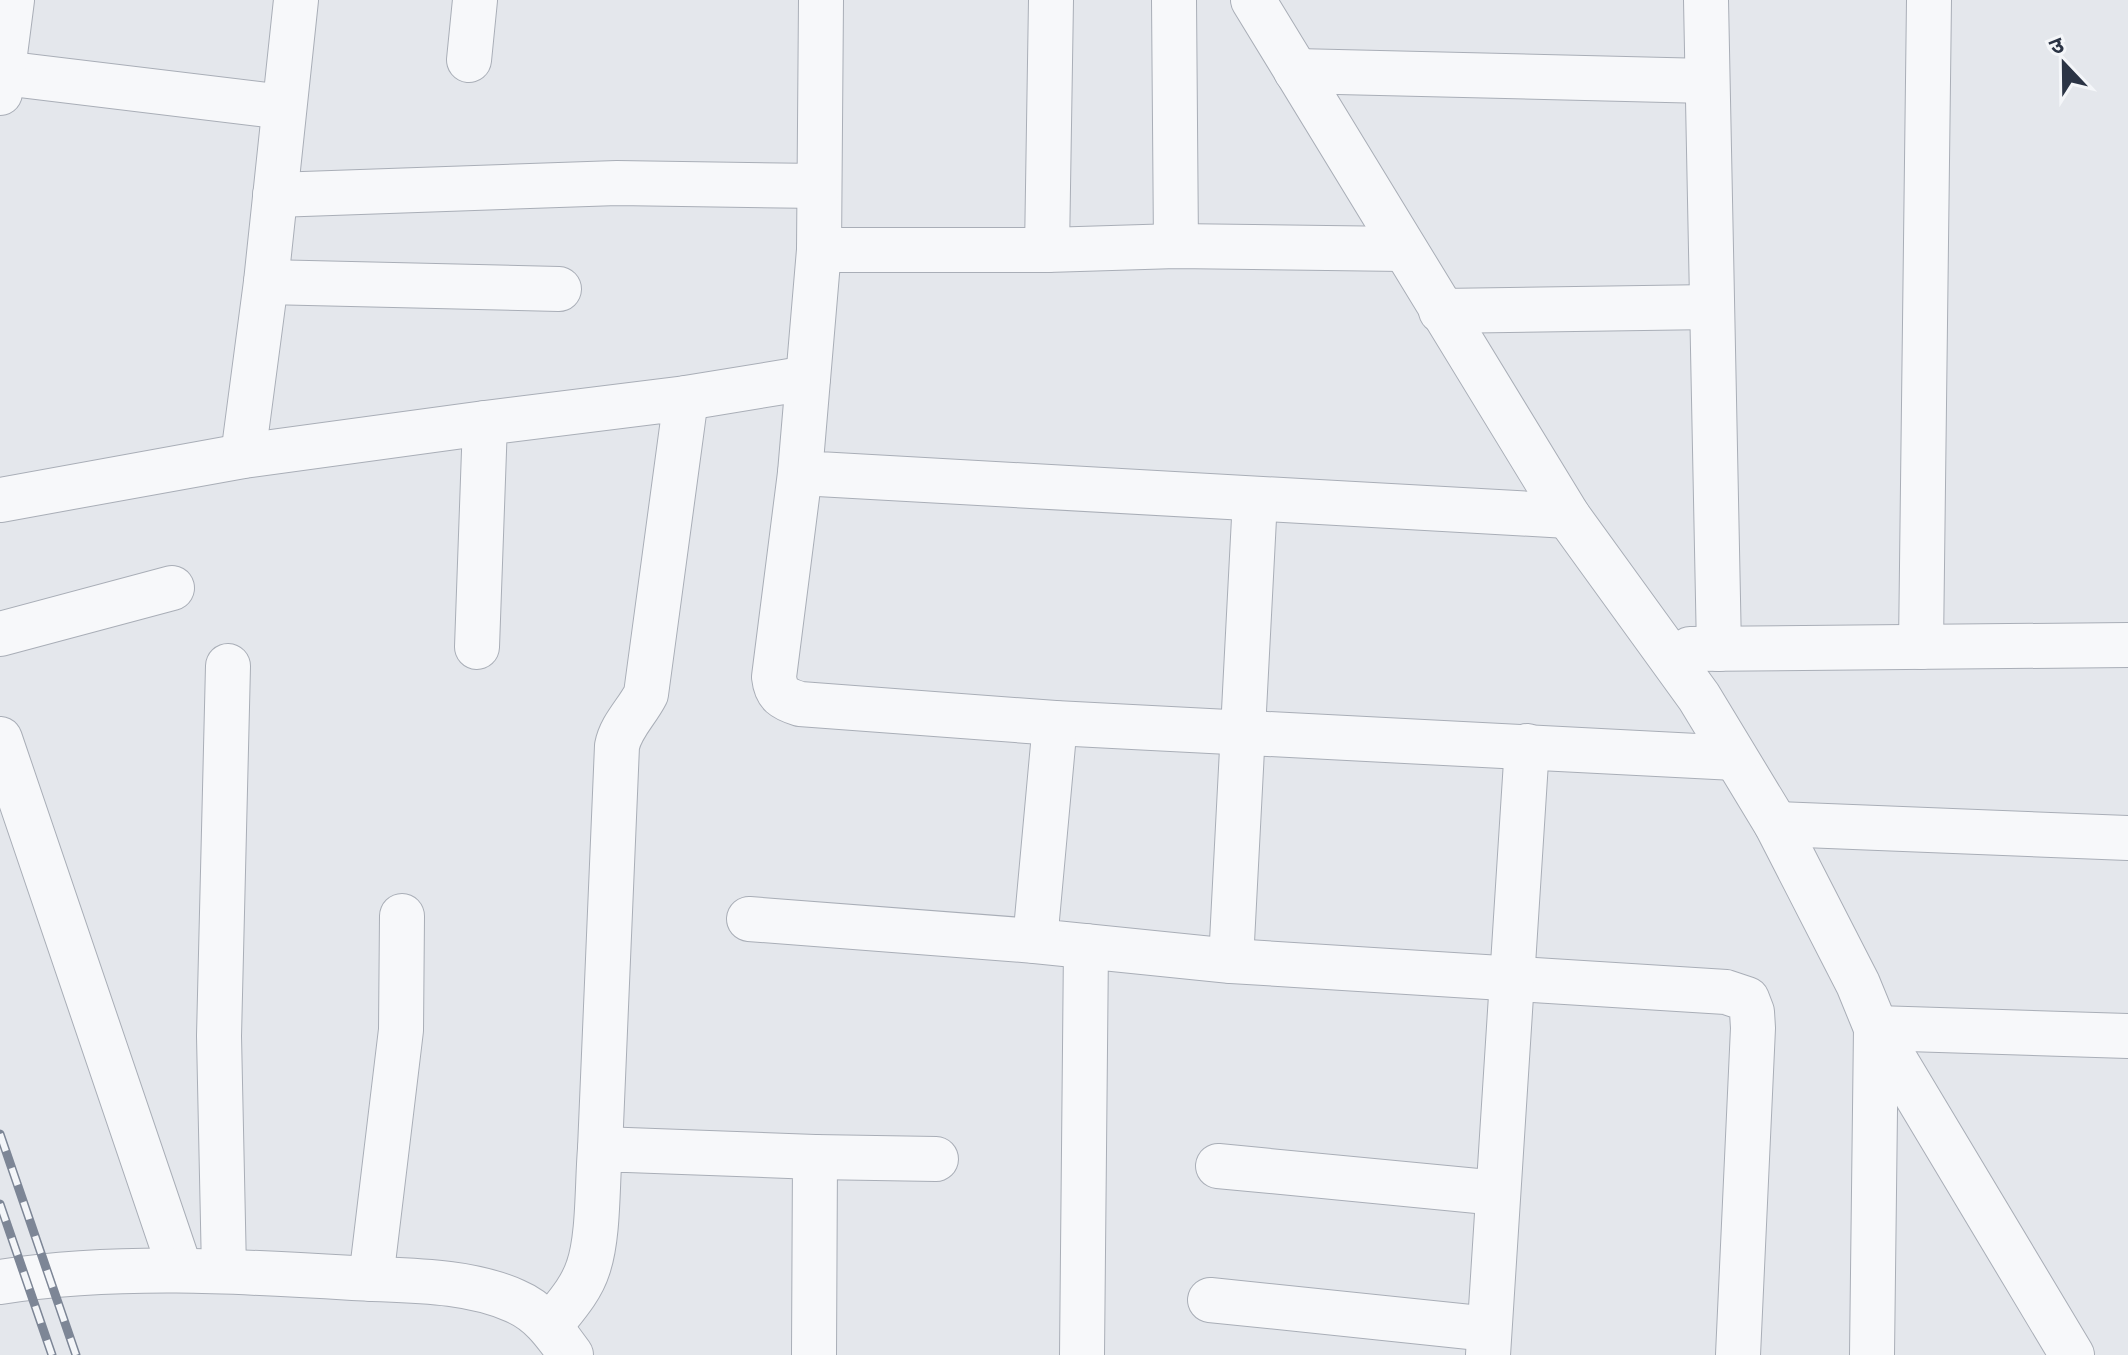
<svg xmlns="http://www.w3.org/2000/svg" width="2128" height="1355" font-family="Barlow,'Noto Sans Devanagari',sans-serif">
<rect width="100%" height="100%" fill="#e4e7ec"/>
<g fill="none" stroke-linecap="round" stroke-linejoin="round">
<!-- minor casing -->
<g stroke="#a9aeb7" stroke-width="46">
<g id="minor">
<path d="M821,0L819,250H1047L1176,246L1403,249"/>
<path d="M1174,0L1176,246"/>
<path d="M1253,0L1568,516L1699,697L1776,824L1858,984L1876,1028L2072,1355"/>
<path d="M1706,0L1719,649"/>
<path d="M469,60L475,0"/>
<path d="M1296,71L1707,81"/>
<path d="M3,73L284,107"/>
<path d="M0,93L12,0"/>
<path d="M275,195L617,183L819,186"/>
<path d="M819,250L800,473L1568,516"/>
<path d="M1047,250L1051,0"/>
<path d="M266,282L559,289"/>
<path d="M1441,311L1712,307"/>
<path d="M686,398L808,378"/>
<path d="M243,456L266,282L296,0"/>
<path d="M800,473L774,677C776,695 784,699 800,704L1055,723L1735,758"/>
<path d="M0,500L243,456L485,423"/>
<path d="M0,634L172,588"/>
<path d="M477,647L485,423L686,398L646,694C637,712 621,726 617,746L600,1149"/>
<path d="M1921,647L1929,0"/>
<path d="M1690,649L2128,645"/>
<path d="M1055,723L1035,941L1231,961L1726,992L1747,999L1752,1012L1753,1028L1738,1355"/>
<path d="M0,739L180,1269"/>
<path d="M1776,824L2128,838"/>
<path d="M749,919L1035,941"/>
<path d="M1231,961L1255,499"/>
<path d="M815,1157L936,1159"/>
<path d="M1218,1166L1498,1193"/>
<path d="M224,1270L219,1036L228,666"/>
<path d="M371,1279L401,1030L402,916"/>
<path d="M0,1282C117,1264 236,1271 353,1278C406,1281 466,1279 515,1301C541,1312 555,1333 571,1355"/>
<path d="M1210,1300L1489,1329"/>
<path d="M550,1326C564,1308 581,1290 588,1268C599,1237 597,1183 600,1149L815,1157L814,1355"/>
<path d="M1082,1355L1086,946"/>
<path d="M1488,1355L1527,746"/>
<path d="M1872,1355L1876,1028L2128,1036"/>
</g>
</g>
<!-- minor -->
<use href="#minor" stroke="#f7f8fa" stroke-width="44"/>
<!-- rail casing -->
<g stroke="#7d8696" stroke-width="9">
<g id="rail">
<path d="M0,1134L76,1355"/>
<path d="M0,1204L52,1355"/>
</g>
</g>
<!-- rail -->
<use href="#rail" stroke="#f4f6f9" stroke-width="6" stroke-dasharray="18" stroke-linecap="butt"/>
</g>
<!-- north arrow -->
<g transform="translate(2064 64) rotate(338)" stroke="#f4f6f9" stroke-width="6" paint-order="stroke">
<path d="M0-6L14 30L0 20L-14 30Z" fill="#2b3445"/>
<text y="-12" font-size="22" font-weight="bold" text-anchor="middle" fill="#2b3445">उ</text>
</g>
</svg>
